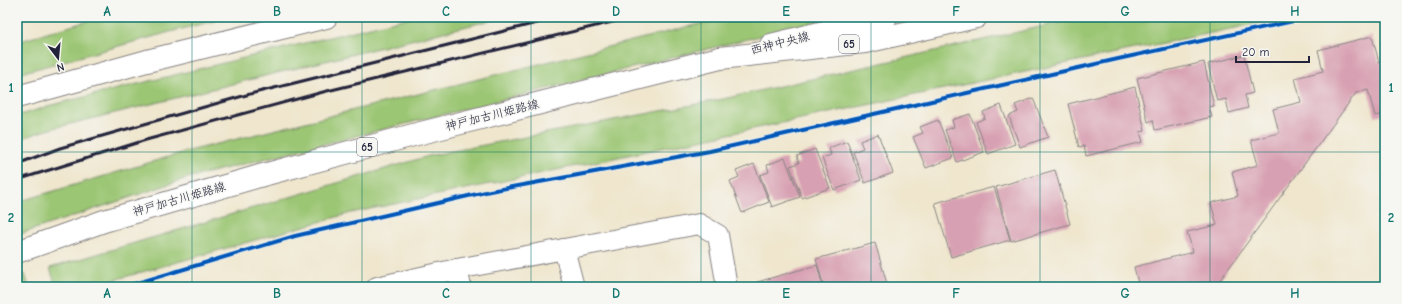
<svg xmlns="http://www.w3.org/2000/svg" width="1402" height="304" font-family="'Comic Neue','Klee One',sans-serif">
<rect width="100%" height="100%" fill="#f6f6f2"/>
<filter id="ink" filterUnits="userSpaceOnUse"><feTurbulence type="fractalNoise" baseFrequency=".025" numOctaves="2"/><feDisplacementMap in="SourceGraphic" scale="8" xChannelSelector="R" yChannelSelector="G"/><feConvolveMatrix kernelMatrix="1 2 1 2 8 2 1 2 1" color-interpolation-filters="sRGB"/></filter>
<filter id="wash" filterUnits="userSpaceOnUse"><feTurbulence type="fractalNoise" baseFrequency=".012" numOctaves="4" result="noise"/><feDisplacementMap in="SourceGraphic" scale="16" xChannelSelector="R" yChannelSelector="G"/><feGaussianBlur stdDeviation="0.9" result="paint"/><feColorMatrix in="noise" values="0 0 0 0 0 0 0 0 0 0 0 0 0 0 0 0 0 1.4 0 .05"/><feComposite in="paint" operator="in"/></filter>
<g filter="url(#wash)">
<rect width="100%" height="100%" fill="#efe6cd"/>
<!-- green -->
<g fill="#9bc673" stroke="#5e7457">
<path d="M101,17H230L170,32L17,74V42Z"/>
<path d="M411,17H504L46,130L17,140V116L52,105Z"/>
<path d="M728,17H837L191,177L17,235V202L185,152Z"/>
<path d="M1084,17H1288L351,213L89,287H56L50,268L432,155L723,99Z"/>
<path d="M25,274L29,287H17V277Z"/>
</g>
<g id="blocks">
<!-- building -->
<g fill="#d8a1b3">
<path d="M1372,36L1379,62L1385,60V114L1375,116L1368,90L1356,93L1215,287H1139L1134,267L1193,252L1187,232L1217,225L1211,203L1238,196L1232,172L1258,165L1251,140L1279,133L1273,109L1301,102L1295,78L1323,71L1318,50Z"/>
<path d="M1244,55L1253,93L1245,95L1248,108L1229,113L1226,99L1217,101L1208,64Z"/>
<path d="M1204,62L1214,106L1209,107L1212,117L1155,130L1153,120L1148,122L1137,78Z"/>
<path d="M1135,87L1145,131L1140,132L1143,142L1086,156L1084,146L1079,147L1068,104Z"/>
<path d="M1033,98L1048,137L1020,147L1009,116L1018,112L1015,105Z"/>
<path d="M1001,105L1015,144L988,154L976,122L985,118L983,112Z"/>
<path d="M970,114L984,152L957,162L945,130L954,127L952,120Z"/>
<path d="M938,120L953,158L926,168L913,137L923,133L920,127Z"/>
<path d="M878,134L893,173L865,183L853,152L863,148L860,141Z"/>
<path d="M847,141L861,180L834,190L822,158L831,155L829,148Z"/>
<path d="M815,149L830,188L802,198L790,166L799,163L797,156Z"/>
<path d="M785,158L800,197L772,207L760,175L769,172L767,165Z"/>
<path d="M754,164L769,202L742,213L730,181L739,177L736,171Z"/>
<path d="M1055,170L1070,224L1011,241L996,187Z"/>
<path d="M994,187L1010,240L951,257L935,203Z"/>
<path d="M875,243L888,287H824L816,259Z"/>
<path d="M817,265L823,287H759L757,282Z"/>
</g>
</g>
</g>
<g filter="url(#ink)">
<use href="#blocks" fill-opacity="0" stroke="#888484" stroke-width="1"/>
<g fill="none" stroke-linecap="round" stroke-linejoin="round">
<!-- minor casing -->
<g stroke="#888484" stroke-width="22">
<g id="minor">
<path d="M564,249L574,287"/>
<path d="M457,269L461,287"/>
<path d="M377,287L457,269L699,224L718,235L727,287"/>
</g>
</g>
<!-- tertiary casing -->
<g stroke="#888484" stroke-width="24">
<path id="tertiary" d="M771,45L886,17"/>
</g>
<!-- primary casing -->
<g stroke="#888484" stroke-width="24">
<g id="primary">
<path d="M17,97L147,61L326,17"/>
<path d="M17,252L104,221L263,175L417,134L720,58L865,42L976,17"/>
</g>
</g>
<!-- minor -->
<use href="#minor" stroke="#fff" stroke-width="20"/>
<!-- tertiary -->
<use href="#tertiary" stroke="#fff" stroke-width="22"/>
<!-- primary -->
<use href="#primary" stroke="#fff" stroke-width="22"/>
<!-- rail -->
<g stroke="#22223b" stroke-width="3">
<path d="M17,164L60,148L250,94L561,17"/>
<path d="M17,180L146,140L323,92L633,17"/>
</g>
<!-- cycleway casing -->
<g stroke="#f6f6f2" stroke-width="6">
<path id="cycleway" d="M124,287L295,236L490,191L710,151L1118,59L1312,17"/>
</g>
<!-- cycleway -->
<use href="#cycleway" stroke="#0057b8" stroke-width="4"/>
</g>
</g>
<!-- grid -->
<path fill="none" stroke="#0f766e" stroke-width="1" stroke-opacity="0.55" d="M192,17V287M362,17V287M531,17V287M701,17V287M871,17V287M1040,17V287M1210,17V287M17,152H1385"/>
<g text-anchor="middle" stroke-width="3" stroke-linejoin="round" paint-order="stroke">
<!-- shield labels -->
<g fill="#f6f6f2" stroke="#626272" stroke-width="1">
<rect x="839" y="35" width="20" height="18" rx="3"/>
<rect x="357" y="138" width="20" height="18" rx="3"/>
</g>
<g font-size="11" font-weight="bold" fill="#22223b">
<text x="849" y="48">65</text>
<text x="367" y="151">65</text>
</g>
<!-- street labels -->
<g font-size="12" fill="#22223b" stroke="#f6f6f2">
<text transform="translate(780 43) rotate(-14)" y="4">西神中央線</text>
<text transform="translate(492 115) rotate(-14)" y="4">神戸加古川姫路線</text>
<text transform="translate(179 199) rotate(-16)" y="4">神戸加古川姫路線</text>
</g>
</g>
<!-- margin -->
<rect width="1402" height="304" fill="none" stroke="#f6f6f2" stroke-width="44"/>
<!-- north arrow -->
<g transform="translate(58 58) rotate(164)" stroke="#f6f6f2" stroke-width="3" paint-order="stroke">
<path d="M0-3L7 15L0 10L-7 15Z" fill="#22223b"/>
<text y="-6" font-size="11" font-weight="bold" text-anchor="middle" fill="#22223b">N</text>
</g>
<!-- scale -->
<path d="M1236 56v6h73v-6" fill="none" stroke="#22223b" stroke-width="2"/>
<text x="1242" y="56" font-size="12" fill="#22223b" stroke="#f6f6f2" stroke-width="3" paint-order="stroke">20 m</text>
<rect x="22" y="22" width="1358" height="260" fill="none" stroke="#0f766e" stroke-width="1.5"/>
<g font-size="13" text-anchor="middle" font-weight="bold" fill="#0f766e">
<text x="107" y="16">A</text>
<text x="277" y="16">B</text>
<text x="446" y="16">C</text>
<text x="616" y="16">D</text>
<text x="786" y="16">E</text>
<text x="956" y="16">F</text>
<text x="1125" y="16">G</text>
<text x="1295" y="16">H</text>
<text x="11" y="92">1</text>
<text x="1391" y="92">1</text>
<text x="11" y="222">2</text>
<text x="1391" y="222">2</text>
<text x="107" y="298">A</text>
<text x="277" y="298">B</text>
<text x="446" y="298">C</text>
<text x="616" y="298">D</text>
<text x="786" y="298">E</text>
<text x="956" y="298">F</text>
<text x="1125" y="298">G</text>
<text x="1295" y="298">H</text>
</g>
</svg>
